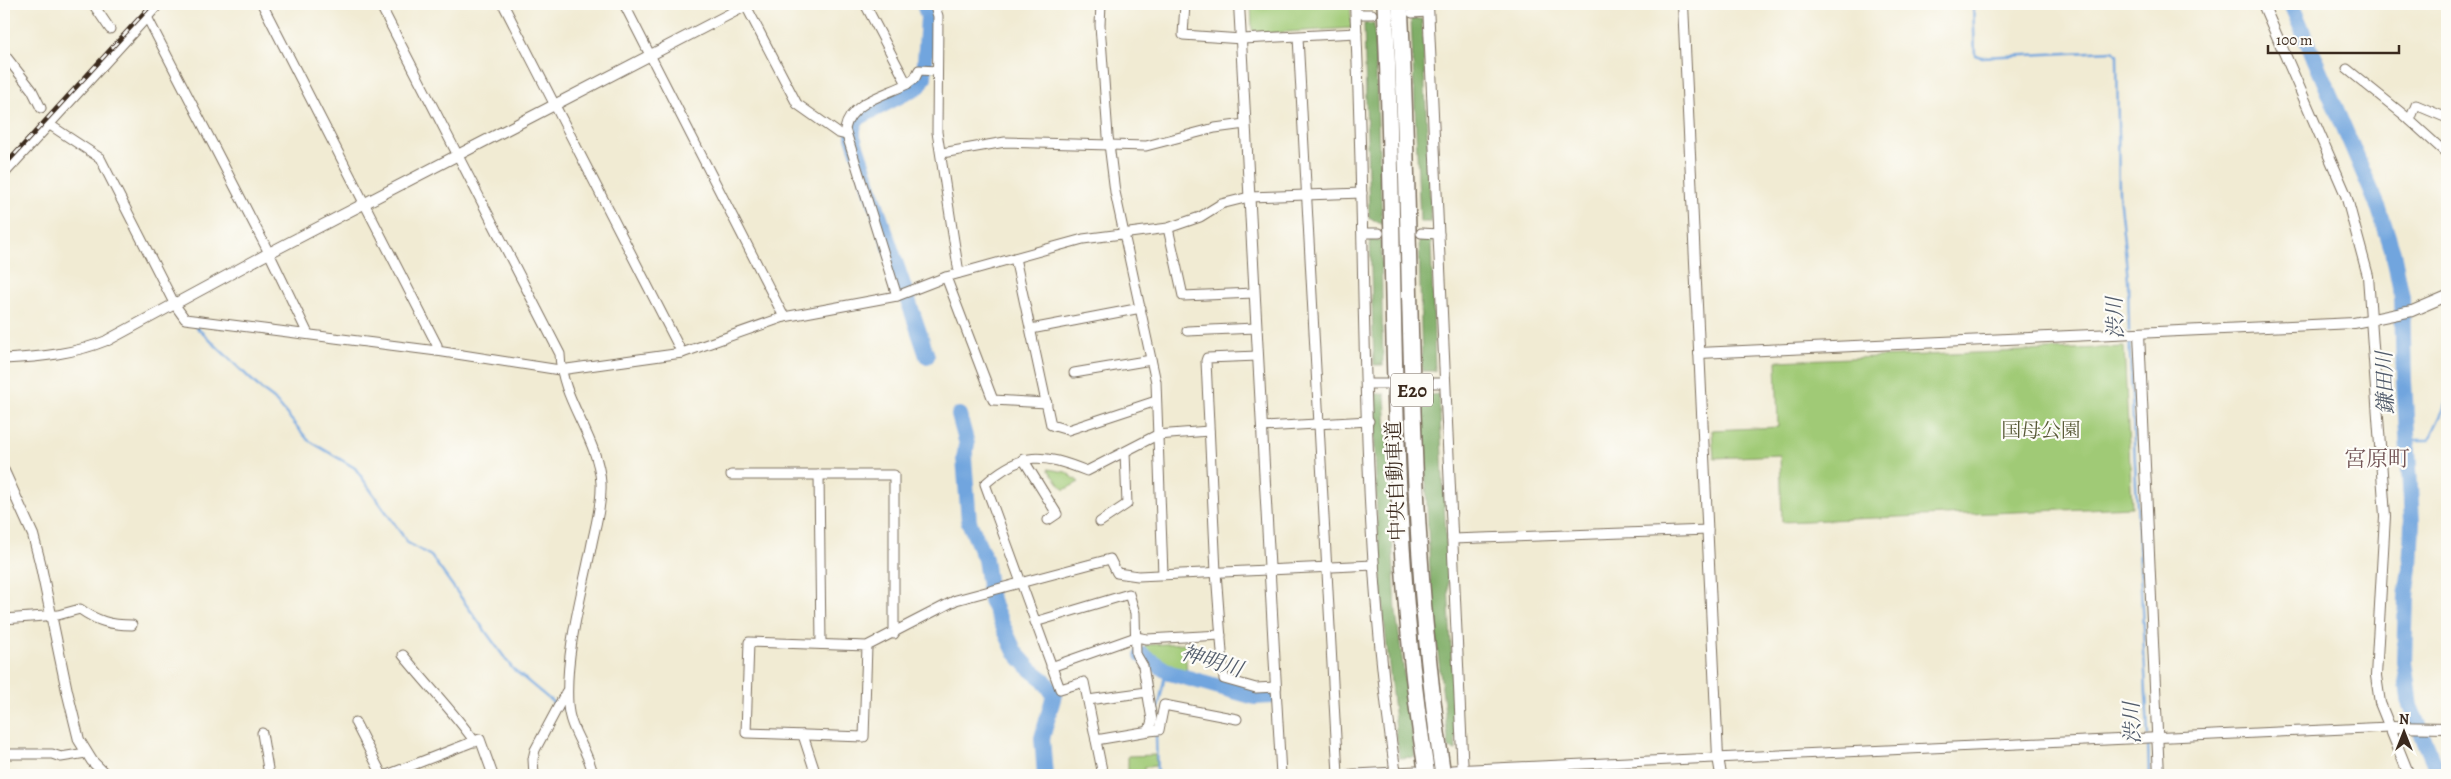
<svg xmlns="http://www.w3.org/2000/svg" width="2451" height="779" font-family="Alegreya,'Noto Serif JP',serif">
<rect width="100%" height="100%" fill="#fdfcf7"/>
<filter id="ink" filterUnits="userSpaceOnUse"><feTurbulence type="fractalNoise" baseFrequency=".02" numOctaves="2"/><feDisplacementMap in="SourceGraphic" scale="10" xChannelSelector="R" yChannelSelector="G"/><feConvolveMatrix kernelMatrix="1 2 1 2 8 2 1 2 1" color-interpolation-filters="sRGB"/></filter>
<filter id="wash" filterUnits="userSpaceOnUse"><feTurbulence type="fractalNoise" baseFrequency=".0096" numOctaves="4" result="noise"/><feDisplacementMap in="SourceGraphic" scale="20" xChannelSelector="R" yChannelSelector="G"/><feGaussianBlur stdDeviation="1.12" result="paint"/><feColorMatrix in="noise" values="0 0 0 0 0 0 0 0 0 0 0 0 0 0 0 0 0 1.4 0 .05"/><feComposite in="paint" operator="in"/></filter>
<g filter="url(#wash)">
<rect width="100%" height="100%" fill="#f1ebd3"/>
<!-- green -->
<g fill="#a0ca76" stroke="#6e7a4a">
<path d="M1251,4H1350L1352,28L1255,34L1252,30Z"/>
<path d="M2124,347L2132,507L1782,522L1780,455L1714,458L1712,430L1778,427L1776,361Z"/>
<path d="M1048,469L1066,472L1079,482L1064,490Z"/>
<path d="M1185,643L1187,676L1171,670L1145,655V645Z"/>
<path d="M1155,755L1156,766L1144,767V775H1128V756Z"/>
</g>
<!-- forest -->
<g fill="#80ae67" stroke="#5e6c42">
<path d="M1411,19H1422L1431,222H1420Z"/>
<path d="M1374,23L1382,225L1369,217L1364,24Z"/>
<path d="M1419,239L1431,240L1435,371H1422Z"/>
<path d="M1370,240H1381L1383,365H1374Z"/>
<path d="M1373,394H1385L1396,612L1415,757L1399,758L1383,610L1377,514Z"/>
<path d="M1439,394L1456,750L1449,748L1431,594L1422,396Z"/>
</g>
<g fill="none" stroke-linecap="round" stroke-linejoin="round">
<!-- stream -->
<g stroke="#71a5de" stroke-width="2.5">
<path d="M1973,4L1975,55L1981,57L2113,51L2117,55L2119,194L2128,279L2129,331"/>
<path d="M192,323L262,390L274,399L308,440L355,468L408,543L431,556L512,668L555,704L566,709"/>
<path d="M2129,336L2148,735"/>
<path d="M2407,440H2429L2447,402"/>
<path d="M1156,719L1166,670"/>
<path d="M1156,734L1157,774"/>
<path d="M2148,741L2149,775"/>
</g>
<!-- river -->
<g stroke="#71a5de" stroke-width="16">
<path d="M924,4L928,17L924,77L919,86L858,118L853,127V137L927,356"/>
<path d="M2291,4L2379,209L2393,252L2402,297L2404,381L2412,522L2410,568L2406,597L2404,661L2410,706L2439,775"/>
<path d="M959,415L967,444L964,458L969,522L985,559L991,600L1015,652L1031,670L1044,680L1054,695L1042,738L1045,775"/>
<path d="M1142,655L1170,673L1255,697L1273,696"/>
</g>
</g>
</g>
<g filter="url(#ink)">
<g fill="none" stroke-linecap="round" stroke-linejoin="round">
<!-- minor casing -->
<g stroke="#7b6e5d" stroke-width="11">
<g id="minor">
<path d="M93,4L110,29"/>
<path d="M262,4L437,345V351"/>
<path d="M380,4L560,354C561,400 598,437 601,483C602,503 596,524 592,543C582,595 565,651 568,704C569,731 589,750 593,775"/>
<path d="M503,4L682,353"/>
<path d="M624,4L784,317"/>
<path d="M745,4L797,104L838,133L846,135"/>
<path d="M865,4L907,84"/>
<path d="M934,4L938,16L937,132L959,273"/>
<path d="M1101,4L1100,25L1108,136L1115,192L1156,382L1163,575"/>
<path d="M1185,4L1183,35L1242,39L1357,33"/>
<path d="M1412,13L1428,12"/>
<path d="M1356,14H1372"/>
<path d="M147,17L269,253L308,334"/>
<path d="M1298,37L1338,775"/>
<path d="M4,54L32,90L41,108"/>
<path d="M2347,69L2404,115L2447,154"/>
<path d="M2410,120L2416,105L2447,118"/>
<path d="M50,125L100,158L175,305L185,319L437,351L560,370L682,353L784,317L897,296L946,277L1083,239L1168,228L1200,217L1221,204L1249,197L1362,193"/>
<path d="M942,153L1005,142L1146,146L1215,128L1245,124"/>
<path d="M4,174L159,4"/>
<path d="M1168,228L1183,296L1254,293"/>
<path d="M1363,233H1379"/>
<path d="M1421,233L1439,234"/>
<path d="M1015,258L1051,425L1068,430L1156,401"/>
<path d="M946,277L993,400L1047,403"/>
<path d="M897,296L845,129C850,102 886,95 907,84L915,78L919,70L937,71"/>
<path d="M1031,329L1141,308"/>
<path d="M1187,331L1256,328"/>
<path d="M1258,356L1207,358L1206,361L1216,572L1224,679L1256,688L1276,687L1281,775"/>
<path d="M4,359C41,357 74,354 108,340"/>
<path d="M1074,373L1151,360"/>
<path d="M1422,383H1445"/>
<path d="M1368,384H1386"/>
<path d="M1262,427L1369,421"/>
<path d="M1023,459L1057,514L1048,520"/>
<path d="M731,475H894V634"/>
<path d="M819,475L821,644"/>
<path d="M1100,522L1127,504L1125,452"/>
<path d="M1452,539L1708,530"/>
<path d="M4,619L58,615L80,609C97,621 110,625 132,625"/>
<path d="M1035,622L1129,594L1135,613L1136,654L1143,666L1152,720L1149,731L1096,740"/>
<path d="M867,646L864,737L746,733L749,642L867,646L956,600L1110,559L1117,573L1138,576L1374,565"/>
<path d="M403,655C427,685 453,711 475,742"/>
<path d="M1051,667L1136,637L1147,639L1221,635"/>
<path d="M1088,700L1147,692"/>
<path d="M355,722L382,775"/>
<path d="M1149,731L1159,730L1164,705L1237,719"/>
<path d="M262,733L269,775"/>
<path d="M803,735L816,775"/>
<path d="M4,754H52L61,757L86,753"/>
<path d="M1452,770L2389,727"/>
<path d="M387,775L480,739L493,775"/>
<path d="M534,775L533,759L535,750L566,692"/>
<path d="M1103,775L1084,682L1060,689L985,484C1022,451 1042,453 1087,471L1157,435L1209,431"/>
<path d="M1335,775L1416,771"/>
</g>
</g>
<!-- tertiary casing -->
<g stroke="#7b6e5d" stroke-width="12">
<g id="tertiary">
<path d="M1239,4L1276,687"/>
<path d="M1355,4C1368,261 1357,520 1396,775"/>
<path d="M1428,4L1463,775"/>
<path d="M1683,4L1718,757L1721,775"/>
<path d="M2263,4L2346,195L2368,276L2385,516L2376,676L2380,703L2409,775"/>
<path d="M2139,333L2159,775"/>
<path d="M108,340L269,253L749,4"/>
<path d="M1699,353L2354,323L2412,311L2447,296"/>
<path d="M4,471L33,535L40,562L67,691L79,740L92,761L106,775"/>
<path d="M2389,727L2447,728"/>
</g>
</g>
<!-- motorway casing -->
<g stroke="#7b6e5d" stroke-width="18">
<g id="motorway">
<path d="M1385,4C1398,261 1385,520 1427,775"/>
<path d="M1400,4C1414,261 1404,519 1443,775"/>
</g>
</g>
<!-- minor -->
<use href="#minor" stroke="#fff" stroke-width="9"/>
<!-- tertiary -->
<use href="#tertiary" stroke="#fff" stroke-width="10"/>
<!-- motorway -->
<use href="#motorway" stroke="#fff" stroke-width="15"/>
<!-- rail casing -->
<g stroke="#3b2a1e" stroke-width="4.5">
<path id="rail" d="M4,166L152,4"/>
</g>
<!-- rail -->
<use href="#rail" stroke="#fdfcf7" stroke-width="2.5" stroke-dasharray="8" stroke-linecap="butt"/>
</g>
</g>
<g text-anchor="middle" stroke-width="4.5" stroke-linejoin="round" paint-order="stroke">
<!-- shield labels -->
<rect fill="#fdfcf7" stroke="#75695f" stroke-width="1" x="1391" y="373.5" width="42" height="33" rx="4"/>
<g font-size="19" font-weight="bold" fill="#3b2a1e">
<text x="1412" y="397">E20</text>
</g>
<!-- park labels -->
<g font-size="20" fill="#595a38" stroke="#fdfcf7">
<text x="2041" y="437">国母公園</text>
</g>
<!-- street labels -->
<g font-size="20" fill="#3b2a1e" stroke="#fdfcf7">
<text transform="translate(1395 481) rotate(-92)" y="7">中央自動車道</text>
</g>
<!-- water labels -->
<g font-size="21" font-style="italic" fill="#515b6b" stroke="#fdfcf7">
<text transform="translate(2115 318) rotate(-92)" y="7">渋川</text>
<text transform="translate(2385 383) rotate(-92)" y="7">鎌田川</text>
<text transform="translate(1212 661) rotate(17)" y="7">神明川</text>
<text transform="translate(2132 723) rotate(-92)" y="7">渋川</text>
</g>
<!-- quarter labels -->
<g font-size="22" fill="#745758" stroke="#fdfcf7">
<text x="2377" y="466">宮原町</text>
</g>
</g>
<!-- margin -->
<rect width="2451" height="779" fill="none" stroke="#fdfcf7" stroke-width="20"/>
<!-- north arrow -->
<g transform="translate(2404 732)" stroke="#fdfcf7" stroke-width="4" paint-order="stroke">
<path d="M0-4L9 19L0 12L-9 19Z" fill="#3b2a1e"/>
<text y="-8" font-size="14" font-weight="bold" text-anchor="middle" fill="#3b2a1e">N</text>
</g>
<!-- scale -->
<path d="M2268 45v8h131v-8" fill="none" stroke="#3b2a1e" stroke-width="2.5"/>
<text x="2276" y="45" font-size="15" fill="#3b2a1e" stroke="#fdfcf7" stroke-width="4" paint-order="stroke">100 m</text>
</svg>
